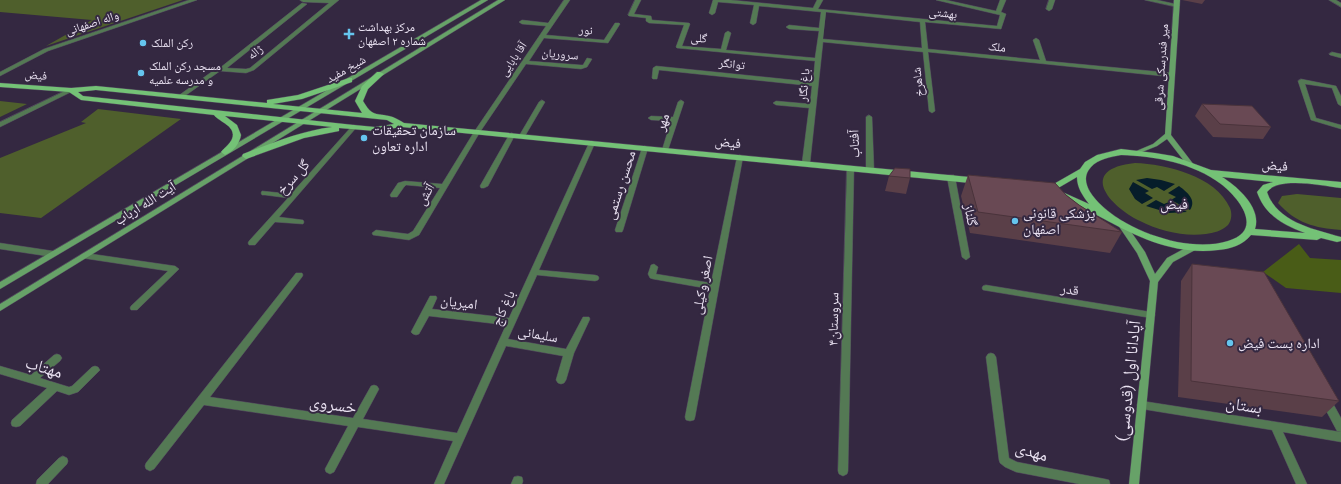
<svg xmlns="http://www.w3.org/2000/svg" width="1341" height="484" font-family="'IBM Plex Serif','Noto Naskh Arabic',serif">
<rect width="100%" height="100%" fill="#342841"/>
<!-- green -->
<g fill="#4f5f2c">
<path d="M0,0H183L46,46L92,20L0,12Z"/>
<path d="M0,101L27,104L0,117Z"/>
<path d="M98,109L181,119L41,218L0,213V158L86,123L81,122Z"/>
<path d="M1135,163C1166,164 1216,176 1230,208C1232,213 1232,220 1228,225C1222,231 1213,233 1206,234C1184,237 1160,231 1140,221C1109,206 1077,169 1135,163Z"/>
<path d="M1297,194L1341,198V230C1314,228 1296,223 1278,203L1282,196Z"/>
</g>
<!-- forest -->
<path fill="#495c17" d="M1299,244L1310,258L1341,260V293L1286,288L1263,272Z"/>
<!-- water -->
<g fill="#061d2a">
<path d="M1147,178L1161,180L1175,184L1164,191L1157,187L1152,189L1136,180Z"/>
<path d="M1133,182L1149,191L1145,193L1153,198L1142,204L1135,199L1129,189Z"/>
<path d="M1179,186C1187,192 1197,200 1190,210L1171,200L1176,197L1168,193Z"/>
<path d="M1156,200L1164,204L1169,202L1187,212L1169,213L1146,206Z"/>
</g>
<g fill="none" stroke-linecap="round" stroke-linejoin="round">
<!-- service casing -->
<g stroke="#51465d" stroke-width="1">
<g id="service">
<path d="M1329,0H1336L1341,3V7Z"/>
<path d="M1332,52L1341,54V58L1330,55L1329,54Z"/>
<path d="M1301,79L1336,86L1341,96V106L1338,104L1332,88L1305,84L1316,118L1341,125V129L1311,120L1298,81Z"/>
</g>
</g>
<!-- minor casing -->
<g stroke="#51465d" stroke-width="1">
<g id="minor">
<path d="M300,0H339L254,70L246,73L220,71L182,98H178V96L217,68L221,67L302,3L307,4L227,68L246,69L250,68L329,3L303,2Z"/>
<path d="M564,0H570L546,35L604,40L615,23H619L620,24L608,43L544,38L529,61L581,65H583L587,58L592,59L587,67L581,69L526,64L480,132L419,235L409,240L373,235L372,233L376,230L408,234L413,231L440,188L406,185L404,187L397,197H391L390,195L398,183L405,181L442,184L474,132L546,26L522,24L519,22L522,20L548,23Z"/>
<path d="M635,0H641L634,14L651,16L652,20L689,23L690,24L682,46L721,49L725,33L728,31L731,33L726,50L815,58L819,31L789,29L786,27L789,25L819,28L821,12L759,6L756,23L753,25L750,23L754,5L718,2L715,13L712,15L709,13L713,0H731L813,8L817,0H823L818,9L997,26L1000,15L936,0H946L996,11L1000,0H1006L1001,12L1006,14L1001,29L925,22L928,49L1040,60L1033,40L1036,38L1039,40L1046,61L1172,73L1175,75L1172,77L928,52L935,111L932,113L929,111L923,52L823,42L810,163L806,165L802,163L809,108L776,105L773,103L776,101L810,104L812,86L659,70L657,79H653L652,78L653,68L656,66L813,82L815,61L677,48L676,47L684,25L649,23L646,21V18L629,16L628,15ZM826,12L920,22L922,48L823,39Z"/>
<path d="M1049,0H1055L1052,9L1049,11L1046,9Z"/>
<path d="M1145,0H1157L1180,5L1177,7Z"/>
<path d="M542,100L545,102L525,136L522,138L520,137L519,136L539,102Z"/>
<path d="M681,100L684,102L668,150L667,151H663L662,150L671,121L651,120L648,118L651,116L673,117L678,102Z"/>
<path d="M869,115L872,117L874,170L870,172L866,170V117Z"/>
<path d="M354,125L356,126V128L279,217L303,220L304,222L303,224L275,222L255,245H249L248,243L249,241L288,198L265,195H262L261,193L262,191L291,194L352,126Z"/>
<path d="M512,133L515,135L488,186L484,188H481L480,186L509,135Z"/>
<path d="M592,141L595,143L539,270L595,275L598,276L599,278L598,280L595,281L537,275L508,339L566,349L583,317H589L590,319L574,353L566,380L564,383L561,384L558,383L556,380L563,356L506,346L444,484H434L453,441L358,427L334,472L330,474L326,472L325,469L348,426L204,405L154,469L150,471L146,469L145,466L146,463L296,273H302L303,275L302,277L210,397L353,418L371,386L374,385L377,386L379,389L363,419L457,433L506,325L429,316L419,334L416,335L413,334L411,332L430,296H436L437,298L432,309L509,318L589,143Z"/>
<path d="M645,146L648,148L623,230L622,232H616L615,230L642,148Z"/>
<path d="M740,155L743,157L695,417L694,420L690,421L686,420L685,417L710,289L653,279L650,278L648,274L651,265L654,264L658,267L656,274L711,283L737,157Z"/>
<path d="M847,166H850L854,168L848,471L847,474L843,476L839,474L838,471Z"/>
<path d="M948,175H954L955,177L970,257L966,260L962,257L947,177Z"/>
<path d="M0,243L53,251L57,254L53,257L0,249Z"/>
<path d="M85,253L175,266L179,269L137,310H131L130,308L131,306L168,271L82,258L81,256L82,254Z"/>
<path d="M986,285L1151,312L1154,313L1155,315L1154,317L1151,318L983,290L982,288L983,286Z"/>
<path d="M991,353L994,354L996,357L1009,458L1017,462L1105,479L1109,480L1110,484H1079L1016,472L1005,467L1000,463L999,460L986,357L988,354Z"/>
<path d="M57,354L60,355L62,358L60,361L40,378L69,387L72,386L92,367L95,366L98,367L100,370L78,392L69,395L57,391L20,426L16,427L12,426L11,423L12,420L47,388L0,374V366L31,375L54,355Z"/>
<path d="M1326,397L1330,398L1341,418V432L1337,431L1321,401L1322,398Z"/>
<path d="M1142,401L1341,432V442L1283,432L1307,484H1296L1272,430L1142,409L1138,408L1137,405L1138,402Z"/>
<path d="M63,456L67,458L68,461L67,464L48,484H36L37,480L59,458Z"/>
<path d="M518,476L522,477L523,481L522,484H511L514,477Z"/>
</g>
</g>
<!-- tertiary casing -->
<g stroke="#51465d" stroke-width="1">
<g id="tertiary">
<path d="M189,0H197L48,51L0,76V72L44,49Z"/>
<path d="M71,88L74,90L73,91L0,127V122Z"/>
</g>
</g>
<!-- secondary casing -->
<g stroke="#51465d" stroke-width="1">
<g id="secondary">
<path d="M481,0H488L0,289V282Z"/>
<path d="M498,0H505L0,311V304Z"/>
<path d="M1174,0H1180L1171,135L1194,165L1190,167L1188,166L1167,139L1157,146L1137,154L1134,152L1153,144L1165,134Z"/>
<path d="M1122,222L1125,223L1145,252L1155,274L1167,258L1191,245H1197L1198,247L1197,249L1173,262L1158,282L1139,484H1129L1150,281L1137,253L1118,225Z"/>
</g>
</g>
<!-- primary casing -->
<g stroke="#51465d" stroke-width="1">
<g id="primary">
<path d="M377,72H380L384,74L368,89L363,101C372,116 374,113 389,116C394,117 399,120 404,123L980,178L985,181L980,184L402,127L375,131L339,128V131L304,138L246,159L242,156L243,154C272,143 301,131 332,127L225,116L237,125L241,135C240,143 233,152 225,155L221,152C224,148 230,144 232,139C237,126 219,122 214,115L81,100L69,92L0,87V83L71,88L96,86L267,103V100L298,95L349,78H352V82L302,99L273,104L362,113L355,101L362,86ZM96,90L387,120L394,124L375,127L354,125L83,96L78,92Z"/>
<path d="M1121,149L1155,153L1173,156L1211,170L1341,182V188C1322,186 1279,176 1267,192C1277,222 1313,229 1341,237V241L1337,242L1321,238L1317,240L1251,235C1243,245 1230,249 1218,250C1177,255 1141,239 1106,220C1090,211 1073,204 1057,196L1055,194L1057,192L1060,191L1089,204C1083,196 1077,188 1077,177L1053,191L1050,192L1045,189L1080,169L1085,162L1097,155ZM1121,155C1155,156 1193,163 1221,184C1240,199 1264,230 1228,241C1213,246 1193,245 1177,242C1159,238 1142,232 1126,223C1111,215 1072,187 1091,167C1098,159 1111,157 1121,155ZM1222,177L1273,182L1263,185L1257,192C1265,215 1283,225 1305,233L1255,229C1262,208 1237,186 1222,177Z"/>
</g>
</g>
<!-- service -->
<use href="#service" fill="#547954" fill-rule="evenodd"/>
<!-- minor -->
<use href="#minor" fill="#547954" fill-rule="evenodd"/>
<!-- tertiary -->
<use href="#tertiary" fill="#547954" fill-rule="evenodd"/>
<!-- secondary -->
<use href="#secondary" fill="#67a268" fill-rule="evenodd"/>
<!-- primary -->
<use href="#primary" fill="#74c276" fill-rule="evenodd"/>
</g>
<!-- wall -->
<g fill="#5a3f48">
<path d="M1182,0H1205L1202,4Z"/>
<path d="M1202,104L1271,127L1263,139L1213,137L1195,116Z"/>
<path d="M968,175L1066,195L1079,205L1122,232L1110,253L970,233L961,196Z"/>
<path d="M889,176L910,178L906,194L885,191Z"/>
<path d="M1192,264L1339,401L1322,417L1178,397L1181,281Z"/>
</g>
<!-- building -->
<g fill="#694954" stroke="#4a333b">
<path d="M1202,104L1252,106L1271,127L1220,124Z"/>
<path d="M895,168L910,169V178L889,176Z"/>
<path d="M968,175L1055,183L1066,195L1079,205L1122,232L978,212Z"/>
<path d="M1192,264L1264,272L1339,401L1191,381Z"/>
</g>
<!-- markers -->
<g fill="#65c5ee" stroke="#342841" stroke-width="1.5">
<path d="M347 28h4v4h4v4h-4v4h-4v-4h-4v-4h4z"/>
<circle cx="143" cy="43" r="4"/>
<circle cx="141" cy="73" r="4"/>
<circle cx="364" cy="138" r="4"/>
<circle cx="1015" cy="221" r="4"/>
<circle cx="1230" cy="343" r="4"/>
</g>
<g text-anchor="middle" stroke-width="4" stroke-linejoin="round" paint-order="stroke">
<!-- far-street labels -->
<g font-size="12" fill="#eae2f2" stroke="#342841">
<text transform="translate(943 13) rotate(6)" y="4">بهشتی</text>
<text transform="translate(92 23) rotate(-18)" y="4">واله اصفهانی</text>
<text transform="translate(586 30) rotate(6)" y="4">نور</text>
<text transform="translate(699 38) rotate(5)" y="4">گلی</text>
<text transform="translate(997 47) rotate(6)" y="4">ملک</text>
<text transform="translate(255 52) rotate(-39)" y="4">ژاله</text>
<text transform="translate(560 54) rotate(5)" y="4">سروریان</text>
<text transform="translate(513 59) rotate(-56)" y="4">آقا بابایی</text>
<text transform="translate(732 64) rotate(6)" y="4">توانگر</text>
<text transform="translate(1161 67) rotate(-86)" y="4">میر فندرسکی شرقی</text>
<text transform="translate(346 69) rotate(-30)" y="4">شیخ مفید</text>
<text transform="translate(36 75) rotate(5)" y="4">فیض</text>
<text transform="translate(918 82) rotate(-97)" y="4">شاهرخ</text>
<text transform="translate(804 85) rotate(-84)" y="4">باغ نگار</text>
</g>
<!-- far-poi labels -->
<g font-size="12" fill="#eae2f2" stroke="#342841" text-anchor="start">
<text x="358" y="31">مرکز بهداشت<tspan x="358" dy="14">شماره ۲ اصفهان</tspan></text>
<text x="151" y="47">رکن الملک</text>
<text x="149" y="70">مسجد رکن الملک<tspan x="149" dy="14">و مدرسه علمیه</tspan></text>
</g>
<!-- street labels -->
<g font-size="14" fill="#eae2f2" stroke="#342841">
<text transform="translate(662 122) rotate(-71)" y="5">مهر</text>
<text transform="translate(728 142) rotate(6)" y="5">فیض</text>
<text transform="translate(854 144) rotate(-92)" y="5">آفتاب</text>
<text transform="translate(1275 165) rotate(5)" y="5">فیض</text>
<text transform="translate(293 177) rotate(-49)" y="5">گل سرخ</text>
<text transform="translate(620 185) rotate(-72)" y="5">محسن رستمی</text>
<text transform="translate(425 194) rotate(-60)" y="5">آتش</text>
<text transform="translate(145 203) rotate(-32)" y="5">آیت الله ارباب</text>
<text transform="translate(971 215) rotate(80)" y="5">گلناز</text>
<text transform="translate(702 285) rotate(-79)" y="5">اصغر وکیلی</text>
<text transform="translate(1070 289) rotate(9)" y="5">قدر</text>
<text transform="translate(459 302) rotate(7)" y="5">امیریان</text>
<text transform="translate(503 308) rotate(-66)" y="5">باغ کاج</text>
<text transform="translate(833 319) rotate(-89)" y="5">سروستان۴</text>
<text transform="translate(538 334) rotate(10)" y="5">سلیمانی</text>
</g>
<!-- poi labels -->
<g font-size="14" fill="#eae2f2" stroke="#342841" text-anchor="start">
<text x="372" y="135">سازمان تحقیقات<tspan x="372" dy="16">اداره تعاون</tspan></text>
<text x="1023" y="218">پزشکی قانونی<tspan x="1023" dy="16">اصفهان</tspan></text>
<text x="1238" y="348">اداره پست فیض</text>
</g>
<!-- neighbourhood labels -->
<g font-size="15" fill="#eae2f2" stroke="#342841">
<text x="1174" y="209">فیض</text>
</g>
<!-- near-street labels -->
<g font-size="17" fill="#eae2f2" stroke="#342841">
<text transform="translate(44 367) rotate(17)" y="6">مهتاب</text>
<text transform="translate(1128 381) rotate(-84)" y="6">آپادانا اول (قدوسی)</text>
<text transform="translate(333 404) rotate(8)" y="6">خسروی</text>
<text transform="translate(1244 405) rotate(9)" y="6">بستان</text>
<text transform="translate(1032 451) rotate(17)" y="6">مهدی</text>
</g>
</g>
</svg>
